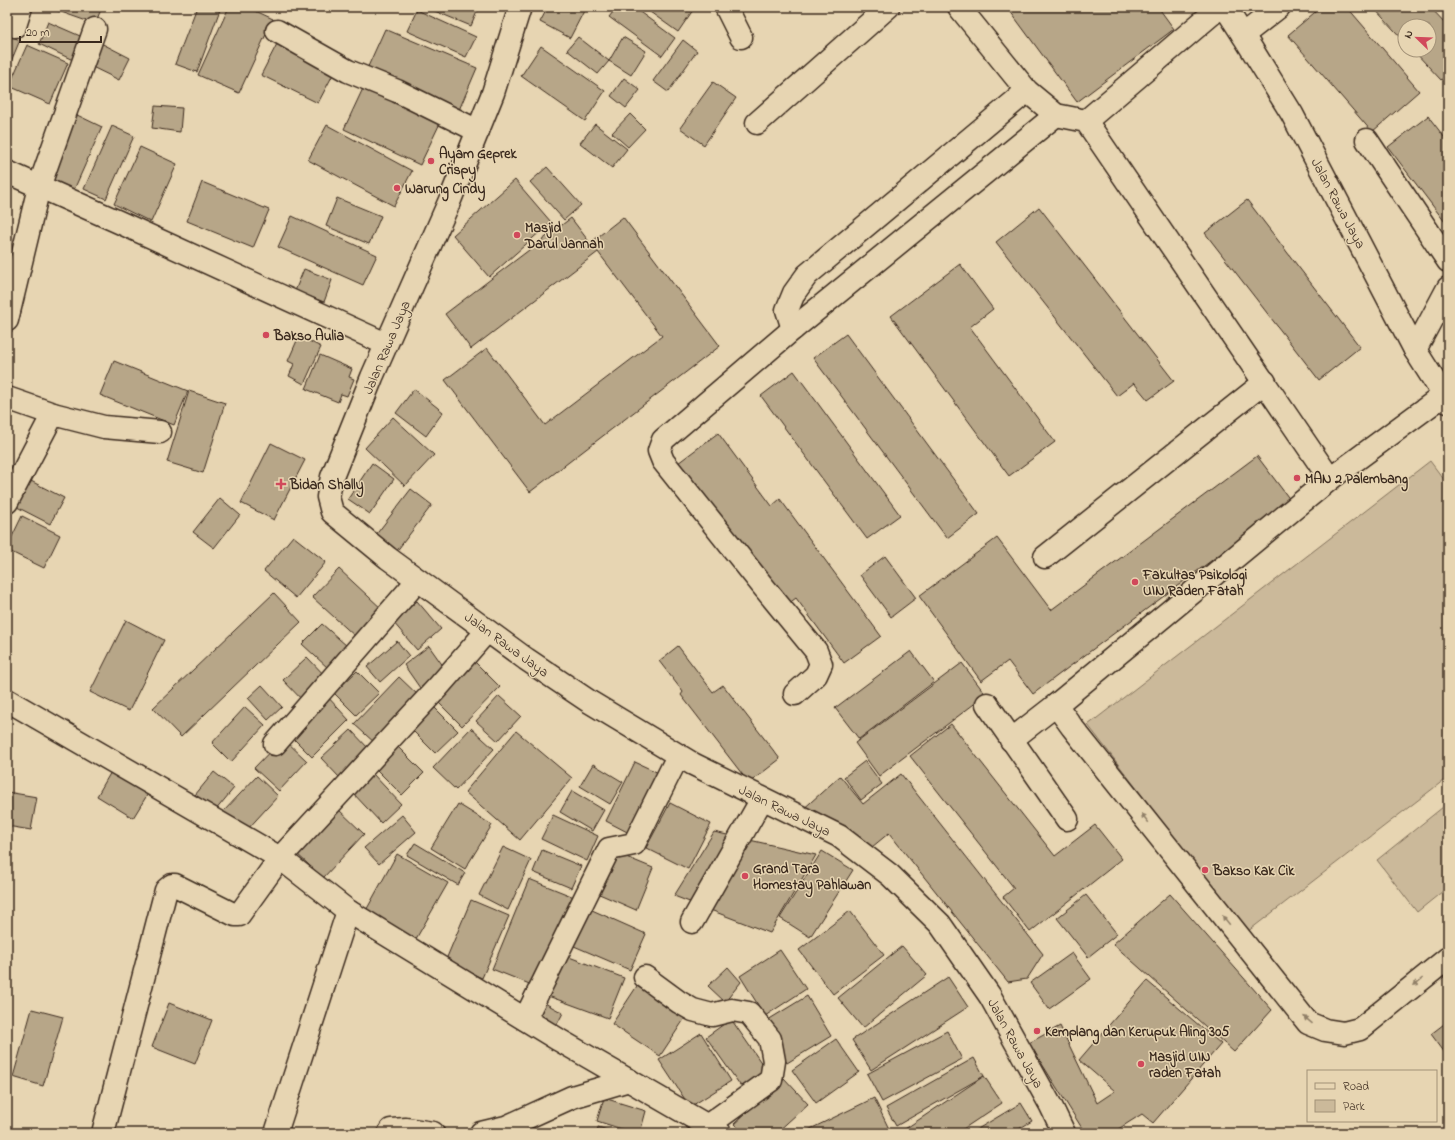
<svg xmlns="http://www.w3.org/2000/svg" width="1455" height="1140" font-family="'Indie Flower',sans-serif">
<rect width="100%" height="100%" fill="#e7d5b2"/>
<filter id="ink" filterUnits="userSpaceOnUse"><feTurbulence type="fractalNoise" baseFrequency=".025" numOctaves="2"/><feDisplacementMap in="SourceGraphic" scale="8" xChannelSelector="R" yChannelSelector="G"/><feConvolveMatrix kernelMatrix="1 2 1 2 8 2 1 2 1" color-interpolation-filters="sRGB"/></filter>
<g filter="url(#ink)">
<!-- green -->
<g fill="#cbb99a" stroke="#83725c">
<path d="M1430,461L1448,485V777L1247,932L1088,725Z"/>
<path d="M1448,803V887L1417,912L1377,860Z"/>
</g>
<!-- building -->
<g fill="#b7a688" stroke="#3b2a1e">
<path d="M47,7H102L95,24Z"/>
<path d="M197,7H221L197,72L175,64Z"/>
<path d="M229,7H247L273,19L239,93L198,75Z"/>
<path d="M425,7H479L471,26Z"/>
<path d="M548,7H586L570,38L540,22Z"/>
<path d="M617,7H633L675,38L662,56L609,17Z"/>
<path d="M643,7H689L693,10L678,32Z"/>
<path d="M1007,7H1158L1174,29L1077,102Z"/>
<path d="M1321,7H1347L1419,91L1372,132L1288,35Z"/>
<path d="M1373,7H1430L1448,26V73L1441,80L1413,50H1429V26H1405V42Z"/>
<path d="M417,10L476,37L466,57L407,31Z"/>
<path d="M48,22L87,39L77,62L39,44Z"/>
<path d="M385,29L477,68L459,110L366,71Z"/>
<path d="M7,35L20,40L10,64L7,62Z"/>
<path d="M578,37L609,61L598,74L567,50Z"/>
<path d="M623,37L646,51L631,75L609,61Z"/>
<path d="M280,38L337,67L318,103L261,75Z"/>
<path d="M95,40L130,58L119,80L84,63Z"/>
<path d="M683,40L697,51L668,92L653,81Z"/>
<path d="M27,45L68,63L50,104L9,86Z"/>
<path d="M541,46L605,91L585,121L521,76Z"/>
<path d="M624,78L640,90L626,108L611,96Z"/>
<path d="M366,82L443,117L420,165L344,129Z"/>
<path d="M713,82L736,98L704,145L680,128Z"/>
<path d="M155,106L182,108L180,132L152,128Z"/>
<path d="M75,114L102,127L73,192L46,179Z"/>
<path d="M630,114L645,129L628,147L612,133Z"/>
<path d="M1428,116L1448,142V226L1388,147Z"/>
<path d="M595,124L627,149L612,168L580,143Z"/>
<path d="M327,125L412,171L394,206L308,160Z"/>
<path d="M112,126L134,136L106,199L84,189Z"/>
<path d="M140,147L177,164L151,222L114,204Z"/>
<path d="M547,167L581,205L564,220L530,182Z"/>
<path d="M515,180L551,222L489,277L453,235Z"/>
<path d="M202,182L269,210L253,248L187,221Z"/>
<path d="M337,198L381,216L369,244L326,226Z"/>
<path d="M1247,200L1360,347L1319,380L1205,233Z"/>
<path d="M1039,207L1174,381L1148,400L1134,383L1117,396L996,242Z"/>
<path d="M292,216L377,255L363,285L278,247Z"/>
<path d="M623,217L720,346L530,492L445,380L487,348L545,425L662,336L598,252L471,349L445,314L571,218L590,243Z"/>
<path d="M960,264L993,309L970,327L1055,442L1009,476L891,316Z"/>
<path d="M304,269L332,280L324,302L295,291Z"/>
<path d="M846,334L979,514L947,538L813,358Z"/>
<path d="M299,336L321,347L304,384L289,376L294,364L288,361Z"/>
<path d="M320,355L352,369L349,377L354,379L347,396L341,394L338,402L306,389Z"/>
<path d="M114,361L188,391L174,425L100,395Z"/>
<path d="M794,371L900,515L867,539L761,396Z"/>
<path d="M414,389L443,412L426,436L396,413Z"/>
<path d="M189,391L225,403L203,473L167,462Z"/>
<path d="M393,417L434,455L405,486L365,448Z"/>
<path d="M718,433L772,506L780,499L881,636L844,663L796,598L784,607L678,463Z"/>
<path d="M271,443L305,460L274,520L241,503Z"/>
<path d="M1257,456L1291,501L1033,694L1008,661L981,681L919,596L997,538L1051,610Z"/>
<path d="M372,463L394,479L370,514L348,499Z"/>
<path d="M29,480L64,498L50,524L15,506Z"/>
<path d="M411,489L432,505L396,552L375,536Z"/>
<path d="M220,498L240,515L214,548L193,532Z"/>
<path d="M22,516L60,535L44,568L7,550V547Z"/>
<path d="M293,536L326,562L296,598L264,571Z"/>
<path d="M885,556L916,598L891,617L860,575Z"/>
<path d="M339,569L383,610L357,638L312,597Z"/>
<path d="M274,593L301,622L181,737L153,708Z"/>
<path d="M417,601L441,629L417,650L393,622Z"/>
<path d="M126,620L164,640L129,711L90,692Z"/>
<path d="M322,624L347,646L328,668L302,644Z"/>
<path d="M397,641L409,656L380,682L367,667Z"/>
<path d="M429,646L446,670L420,688L404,665Z"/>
<path d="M678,646L713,692L723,685L780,759L749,783L681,695L683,692L659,661Z"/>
<path d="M911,651L934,682L859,739L835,708Z"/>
<path d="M307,657L329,680L305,703L283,680Z"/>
<path d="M473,660L500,687L462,726L435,699Z"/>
<path d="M962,663L986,695L879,776L855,743Z"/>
<path d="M357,671L379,693L356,715L334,693Z"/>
<path d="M399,677L420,697L376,744L354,724Z"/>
<path d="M262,685L282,707L268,720L248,698Z"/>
<path d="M326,695L349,720L312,757L288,733Z"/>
<path d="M499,696L521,716L498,741L476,721Z"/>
<path d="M431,704L458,731L435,753L409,727Z"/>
<path d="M245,707L265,725L231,762L212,743Z"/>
<path d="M951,724L1055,856L1095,825L1122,859L1030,932L1003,897L1014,888L910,756Z"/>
<path d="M471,728L494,749L456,790L433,768Z"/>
<path d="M351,730L370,750L340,778L321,758Z"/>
<path d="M516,731L572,778L520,840L465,792Z"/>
<path d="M283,738L307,761L279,791L254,768Z"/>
<path d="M397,746L424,773L402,795L375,768Z"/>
<path d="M865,761L882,784L861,800L844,777Z"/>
<path d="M635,762L663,775L633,835L606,821Z"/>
<path d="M593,764L623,782L610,804L580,786Z"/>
<path d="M112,770L149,792L133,818L97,796Z"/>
<path d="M214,772L234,788L215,811L195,795Z"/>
<path d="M372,773L401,804L381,823L352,792Z"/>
<path d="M901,774L1043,954L1027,979L1008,982L889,833L866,852L801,811L840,776L863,804Z"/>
<path d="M257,776L278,796L245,832L223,812Z"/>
<path d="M572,791L604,810L592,831L560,812Z"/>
<path d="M7,792L37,797L31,830L7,826Z"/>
<path d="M670,803L711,824L688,869L646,848Z"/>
<path d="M458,804L492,825L465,869L431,848Z"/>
<path d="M337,808L364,834L323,878L296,853Z"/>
<path d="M402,815L416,832L379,864L364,848Z"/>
<path d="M553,815L598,836L587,861L541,839Z"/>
<path d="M714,832L816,855L770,933L674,896Z"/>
<path d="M415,843L465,873L458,885L407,855Z"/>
<path d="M503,847L531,860L508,910L479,895Z"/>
<path d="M542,850L581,866L571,888L533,872Z"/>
<path d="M822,851L853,870L810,937L780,918Z"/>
<path d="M614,852L653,868L636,910L597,893Z"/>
<path d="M397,854L448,883L413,944L363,916Z"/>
<path d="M529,879L574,897L537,987L492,969Z"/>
<path d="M1170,894L1272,1010L1234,1052L1113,944Z"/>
<path d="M1086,895L1117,934L1088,957L1057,918Z"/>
<path d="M471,900L509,916L482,978L445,962Z"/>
<path d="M583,906L646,934L630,970L567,943Z"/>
<path d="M850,911L884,955L833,994L799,950Z"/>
<path d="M902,946L927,975L863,1028L838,998Z"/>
<path d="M780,950L806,989L765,1016L740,976Z"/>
<path d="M1072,953L1091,979L1049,1009L1030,983Z"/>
<path d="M564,955L624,978L608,1018L548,996Z"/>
<path d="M728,967L741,982L725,1002L708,986Z"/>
<path d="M948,977L968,1007L871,1070L852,1040Z"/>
<path d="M1147,981L1221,1044L1153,1123L1142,1114L1112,1133H1085L1029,1043L1060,1026L1097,1103L1115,1091L1079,1060Z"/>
<path d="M637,986L685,1018L660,1056L612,1024Z"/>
<path d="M807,996L831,1036L787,1063L763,1023Z"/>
<path d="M541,1001L563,1013L554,1030L531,1019Z"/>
<path d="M169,1003L212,1020L195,1064L152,1047Z"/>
<path d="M32,1009L63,1017L43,1086L13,1077Z"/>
<path d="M731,1019L769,1074L745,1092L706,1037Z"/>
<path d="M1448,1021V1057L1431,1034Z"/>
<path d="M947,1031L962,1059L882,1102L867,1074Z"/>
<path d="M701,1033L731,1081L690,1107L659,1060Z"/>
<path d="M836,1039L859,1072L816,1103L792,1070Z"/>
<path d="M974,1058L984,1076L896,1126L886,1108Z"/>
<path d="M984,1076L1002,1103L957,1133H904L902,1131Z"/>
<path d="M784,1078L808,1104L776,1133H743L734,1124Z"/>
<path d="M604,1098L646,1111L640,1133H634L597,1121Z"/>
<path d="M874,1098L891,1133H802Z"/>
<path d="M1021,1103L1032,1121L1012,1133H971Z"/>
<path d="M598,1127L617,1133H597Z"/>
</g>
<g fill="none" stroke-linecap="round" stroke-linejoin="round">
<!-- minor casing -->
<g stroke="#3b2a1e" stroke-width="25">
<g id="minor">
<path d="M520,7L493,93L450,200L372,377L332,477L328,497L332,512L388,558L526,659L590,702L693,764L839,836L890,875L940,924L990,996L1051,1106L1064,1133"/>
<path d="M726,7L741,37"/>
<path d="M959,7L1027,91L1056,115L1086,121L1330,479"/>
<path d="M1225,7L1243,35L1292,114L1415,350L1448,402"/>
<path d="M15,26L21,7"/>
<path d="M277,31L348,71L397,91L478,131"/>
<path d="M1243,35L1279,7"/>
<path d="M1086,121L1220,7"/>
<path d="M757,123L888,7"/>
<path d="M1367,140L1448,261"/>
<path d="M7,172L121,223L386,344"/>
<path d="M7,320L39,187L95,29"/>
<path d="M793,329L787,310L794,293L807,275L1027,91"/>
<path d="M1415,350L1448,288"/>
<path d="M1448,392L1330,479L1056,705L1072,727L1308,1023L1325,1030L1344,1033L1360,1029L1448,958"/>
<path d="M7,398L53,414L104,427L160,432"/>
<path d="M7,502L53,414"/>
<path d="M1045,557L1265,382"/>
<path d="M795,694L816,675L821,664L816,651L762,585L663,461L659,451L663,440L793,329L1056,115"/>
<path d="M7,700L280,858L348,911L559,1040L720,1133"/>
<path d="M987,704L1067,819"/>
<path d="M1011,740L1056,705"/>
<path d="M275,744L418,580"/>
<path d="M692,922L762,799"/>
<path d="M645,977L679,1002L693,1010L712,1015L732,1010L749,1013L770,1039L774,1061L771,1080L707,1126"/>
<path d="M525,1019L609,849L634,844L678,756"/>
<path d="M103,1133L166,890L172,885H175L235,915H239L280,858L438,687L487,631"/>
<path d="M276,1133L348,911"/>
<path d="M389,1133L391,1130L406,1129L433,1133"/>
<path d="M481,1133L506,1127L572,1097L629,1080"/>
</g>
</g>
<!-- minor -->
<use href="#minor" stroke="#e7d5b2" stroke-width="22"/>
</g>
<!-- one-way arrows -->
<defs><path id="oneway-solid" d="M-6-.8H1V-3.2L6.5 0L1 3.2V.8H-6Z"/></defs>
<g fill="#918068">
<use href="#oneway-solid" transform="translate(1145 818) rotate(-129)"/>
<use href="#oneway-solid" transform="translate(1226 920) rotate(-129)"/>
<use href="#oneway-solid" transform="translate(1418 982) rotate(141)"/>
<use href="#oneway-solid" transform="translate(1308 1020) rotate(-139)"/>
</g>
</g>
<!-- markers -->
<g fill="#d1495b" stroke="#e7d5b2" stroke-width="1.5">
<circle cx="431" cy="161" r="4"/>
<circle cx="397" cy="188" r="4"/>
<circle cx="517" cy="235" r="4"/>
<circle cx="266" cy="335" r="4"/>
<circle cx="1297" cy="478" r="4"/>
<path d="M279 478h4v4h4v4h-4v4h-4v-4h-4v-4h4z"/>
<circle cx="1135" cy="582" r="4"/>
<circle cx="1205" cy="870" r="4"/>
<circle cx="745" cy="876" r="4"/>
<circle cx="1037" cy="1031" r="4"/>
<circle cx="1141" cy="1064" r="4"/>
</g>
<g text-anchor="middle" stroke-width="3" stroke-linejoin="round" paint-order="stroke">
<!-- poi labels -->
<g font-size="14" font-weight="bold" fill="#3b2a1e" stroke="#e7d5b2" text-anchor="start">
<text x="439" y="158">Ayam Geprek<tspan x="439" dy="16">Crispy</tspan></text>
<text x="405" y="193">Warung Cindy</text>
<text x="525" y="232">Masjid<tspan x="525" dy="16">Darul Jannah</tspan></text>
<text x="274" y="340">Bakso Aulia</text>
<text x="1305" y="483">MAN 2 Palembang</text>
<text x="290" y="489">Bidan Shally</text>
<text x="1143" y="579">Fakultas Psikologi<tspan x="1143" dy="16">UIN Raden Fatah</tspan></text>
<text x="753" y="873">Grand Tara<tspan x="753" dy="16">Homestay Pahlawan</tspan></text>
<text x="1213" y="875">Bakso Kak Cik</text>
<text x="1045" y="1036">Kemplang dan Kerupuk Aling 305</text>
<text x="1149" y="1061">Masjid UIN<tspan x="1149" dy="16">raden Fatah</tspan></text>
</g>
<!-- street labels -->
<g font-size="14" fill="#3b2a1e" stroke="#e7d5b2">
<text transform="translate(1339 203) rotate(62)" y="5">Jalan Rawa Jaya</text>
<text transform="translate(386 347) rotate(-67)" y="5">Jalan Rawa Jaya</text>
<text transform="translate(507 644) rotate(36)" y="5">Jalan Rawa Jaya</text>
<text transform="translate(785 810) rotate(26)" y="5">Jalan Rawa Jaya</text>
<text transform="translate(1016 1043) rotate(61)" y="5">Jalan Rawa Jaya</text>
</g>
</g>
<!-- margin -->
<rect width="1455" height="1140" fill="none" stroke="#e7d5b2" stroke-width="24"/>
<rect x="12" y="12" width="1431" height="1116" fill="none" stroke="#3b2a1e" stroke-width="1.5" filter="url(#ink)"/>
<!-- legend -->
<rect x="1307" y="1070" width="130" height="52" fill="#e7d5b2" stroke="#a29177"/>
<rect x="1315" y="1083" width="20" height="6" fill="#e7d5b2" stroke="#a29177"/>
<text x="1343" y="1090" font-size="12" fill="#3b2a1e">Road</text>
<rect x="1315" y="1100" width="20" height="12" fill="#cbb99a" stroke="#a29177"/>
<text x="1343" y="1110" font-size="12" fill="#3b2a1e">Park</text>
<!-- north arrow -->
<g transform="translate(1417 38) rotate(293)"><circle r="19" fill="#e7d5b2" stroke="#a29177"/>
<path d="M0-3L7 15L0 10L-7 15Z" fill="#d1495b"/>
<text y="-6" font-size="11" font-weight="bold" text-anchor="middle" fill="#3b2a1e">N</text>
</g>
<!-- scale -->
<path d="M20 36v6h81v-6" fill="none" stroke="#3b2a1e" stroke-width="2"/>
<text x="26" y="36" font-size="12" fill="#3b2a1e" stroke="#e7d5b2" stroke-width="3" paint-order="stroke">20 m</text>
</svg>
